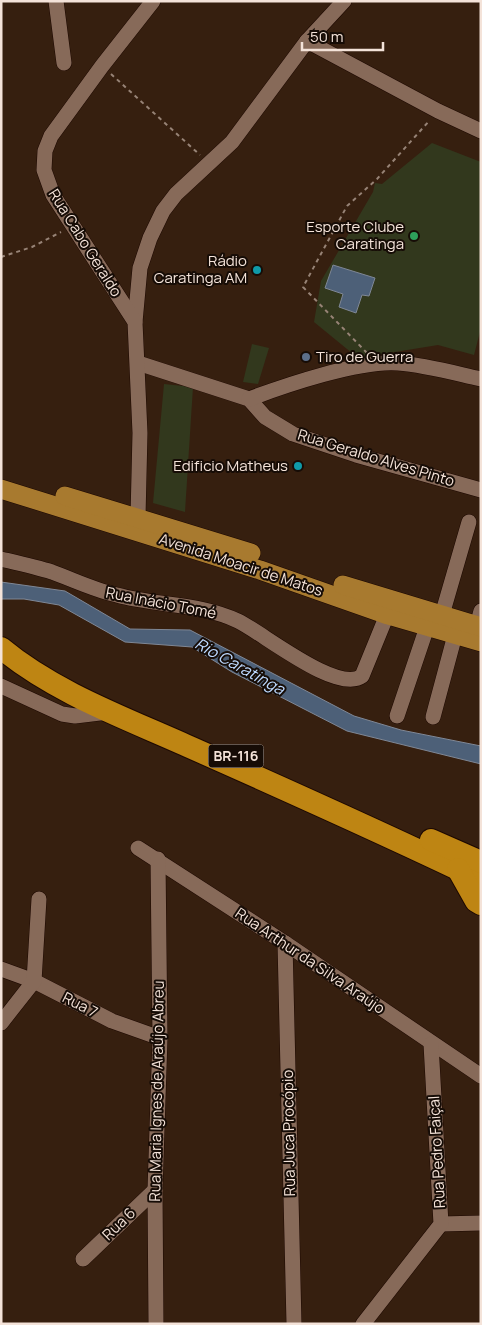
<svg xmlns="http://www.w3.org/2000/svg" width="482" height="1325" font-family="Manrope,sans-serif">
<rect width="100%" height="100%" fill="#361f0f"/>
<!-- green -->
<g fill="#32381d">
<path d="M432,143L481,162V328L474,355L438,345L358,358L314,322L321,281L373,192L375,183L382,184Z"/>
<path d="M252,344L269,348L258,384L243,382Z"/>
<path d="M164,384L193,387L185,512L153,503Z"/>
</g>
<!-- water -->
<g fill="#4d6078" stroke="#7f8795">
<path d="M333,265L375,278L369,296L362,295L356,313L339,307L343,294L325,288Z"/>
<path d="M1,582L65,591L130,629L190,630L354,716L401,730L481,746V764L347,731L232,672L192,647L125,642L59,605L24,599H1Z"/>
</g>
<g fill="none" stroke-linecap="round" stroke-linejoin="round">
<!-- minor casing -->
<g stroke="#1d0800" stroke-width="16">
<g id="minor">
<path d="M56,1L64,63"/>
<path d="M307,41L438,111L481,131"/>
<path d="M135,322L140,268L150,238L163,211L176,194L232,142L307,41L344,1"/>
<path d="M138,363L249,399L265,417L293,434L356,455L481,490"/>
<path d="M249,399C286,385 360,360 398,363C426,365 454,373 481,379"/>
<path d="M135,528L138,517L140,433L135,322L53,195L44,170L45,151L51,136L102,66L153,1"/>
<path d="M1,559C18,563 36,567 52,572C74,580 94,590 117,595C157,606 200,603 238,621C263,633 337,694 362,676L391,605"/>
<path d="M442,615L469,522"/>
<path d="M477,626L481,611"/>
<path d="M1,686L62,714L75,716L108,712"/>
<path d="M397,716L427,627"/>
<path d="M433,717L455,635"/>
<path d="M138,848L285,943L481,1076"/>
<path d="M285,943L294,1324"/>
<path d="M1,969L34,981L112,1021L160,1038"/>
<path d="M1,1023L34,981L39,899"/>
<path d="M441,1224L481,1223"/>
<path d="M83,1259L155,1190"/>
<path d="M156,1324L155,1190L160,1038L158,859"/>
<path d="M363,1324L441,1224L431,1044"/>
</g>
</g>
<!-- major casing -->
<g stroke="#1d0800" stroke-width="20">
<g id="major">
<path d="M1,489L260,570L388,615L481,642"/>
<path d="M65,496L251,553"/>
<path d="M343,585L481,627"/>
</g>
</g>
<!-- highway casing -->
<g stroke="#1d0800" stroke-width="24">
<g id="highway">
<path d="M1,648C55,693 128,719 192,748C289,791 385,834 481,880"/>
<path d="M431,840L481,862"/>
<path d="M458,869L476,901L481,904"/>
</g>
</g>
<!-- path -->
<g stroke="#978376" stroke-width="2" stroke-dasharray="4 4" stroke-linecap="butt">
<path d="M111,74L200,155"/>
<path d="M1,257L32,247L61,232"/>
<path d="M367,353L303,287L347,206L377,179L430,120"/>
</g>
<!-- minor -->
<use href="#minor" stroke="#876a59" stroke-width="15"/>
<!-- major -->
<use href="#major" stroke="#a87a2f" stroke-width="19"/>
<!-- highway -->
<use href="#highway" stroke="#be8513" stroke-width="22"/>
</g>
<!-- markers -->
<circle fill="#2e9e5b" stroke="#160c06" stroke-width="2" cx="414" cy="236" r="5"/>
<g fill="#0f9aa8" stroke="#160c06" stroke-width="2">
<circle cx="257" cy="270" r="5"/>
<circle cx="298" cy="466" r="5"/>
</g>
<circle fill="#5c6f8a" stroke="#160c06" stroke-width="2" cx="306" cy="357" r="5"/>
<g text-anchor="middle" stroke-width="4" stroke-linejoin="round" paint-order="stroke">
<!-- shield labels -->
<rect fill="#160c06" stroke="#b1a29a" stroke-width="1" x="208.5" y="744.5" width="55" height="23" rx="4"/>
<g font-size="14" font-weight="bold" fill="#f4e3d9">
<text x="236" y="761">BR-116</text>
</g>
<!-- poi labels -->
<g font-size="15" fill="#f4e3d9" stroke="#160c06" text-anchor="end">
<text x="404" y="232">Esporte Clube<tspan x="404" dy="17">Caratinga</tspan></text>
<text x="247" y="266">Rádio<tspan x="247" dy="17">Caratinga AM</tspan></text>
<text x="316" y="362" text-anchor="start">Tiro de Guerra</text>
<text x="288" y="471">Edificio Matheus</text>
</g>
<!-- street labels -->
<g font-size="15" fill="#f4e3d9" stroke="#160c06">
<text transform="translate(85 243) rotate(58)" y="5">Rua Cabo Geraldo</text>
<text transform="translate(376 458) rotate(17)" y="5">Rua Geraldo Alves Pinto</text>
<text transform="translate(241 565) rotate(18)" y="5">Avenida Moacir de Matos</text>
<text transform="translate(161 603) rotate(11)" y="5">Rua Inácio Tomé</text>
<text transform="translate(310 961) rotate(34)" y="5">Rua Arthur da Silva Araújo</text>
<text transform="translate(80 1005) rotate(27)" y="5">Rua 7</text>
<text transform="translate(157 1091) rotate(-89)" y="5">Rua Maria Ignes de Araújo Abreu</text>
<text transform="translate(289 1133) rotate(-91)" y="5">Rua Juca Procópio</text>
<text transform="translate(437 1152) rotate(-93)" y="5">Rua Pedro Faiçal</text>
<text transform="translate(119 1224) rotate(-44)" y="5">Rua 6</text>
</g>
<!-- water labels -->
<g font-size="16" font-style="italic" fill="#bdd9ff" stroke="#160c06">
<text transform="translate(240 666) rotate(29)" y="6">Rio Caratinga</text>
</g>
</g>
<!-- border -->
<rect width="482" height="1325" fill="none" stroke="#f4e3d9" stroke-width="5"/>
<!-- scale -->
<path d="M302 42v8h81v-8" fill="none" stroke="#f4e3d9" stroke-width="2.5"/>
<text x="310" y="42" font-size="15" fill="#f4e3d9" stroke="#160c06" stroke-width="4" paint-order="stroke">50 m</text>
</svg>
